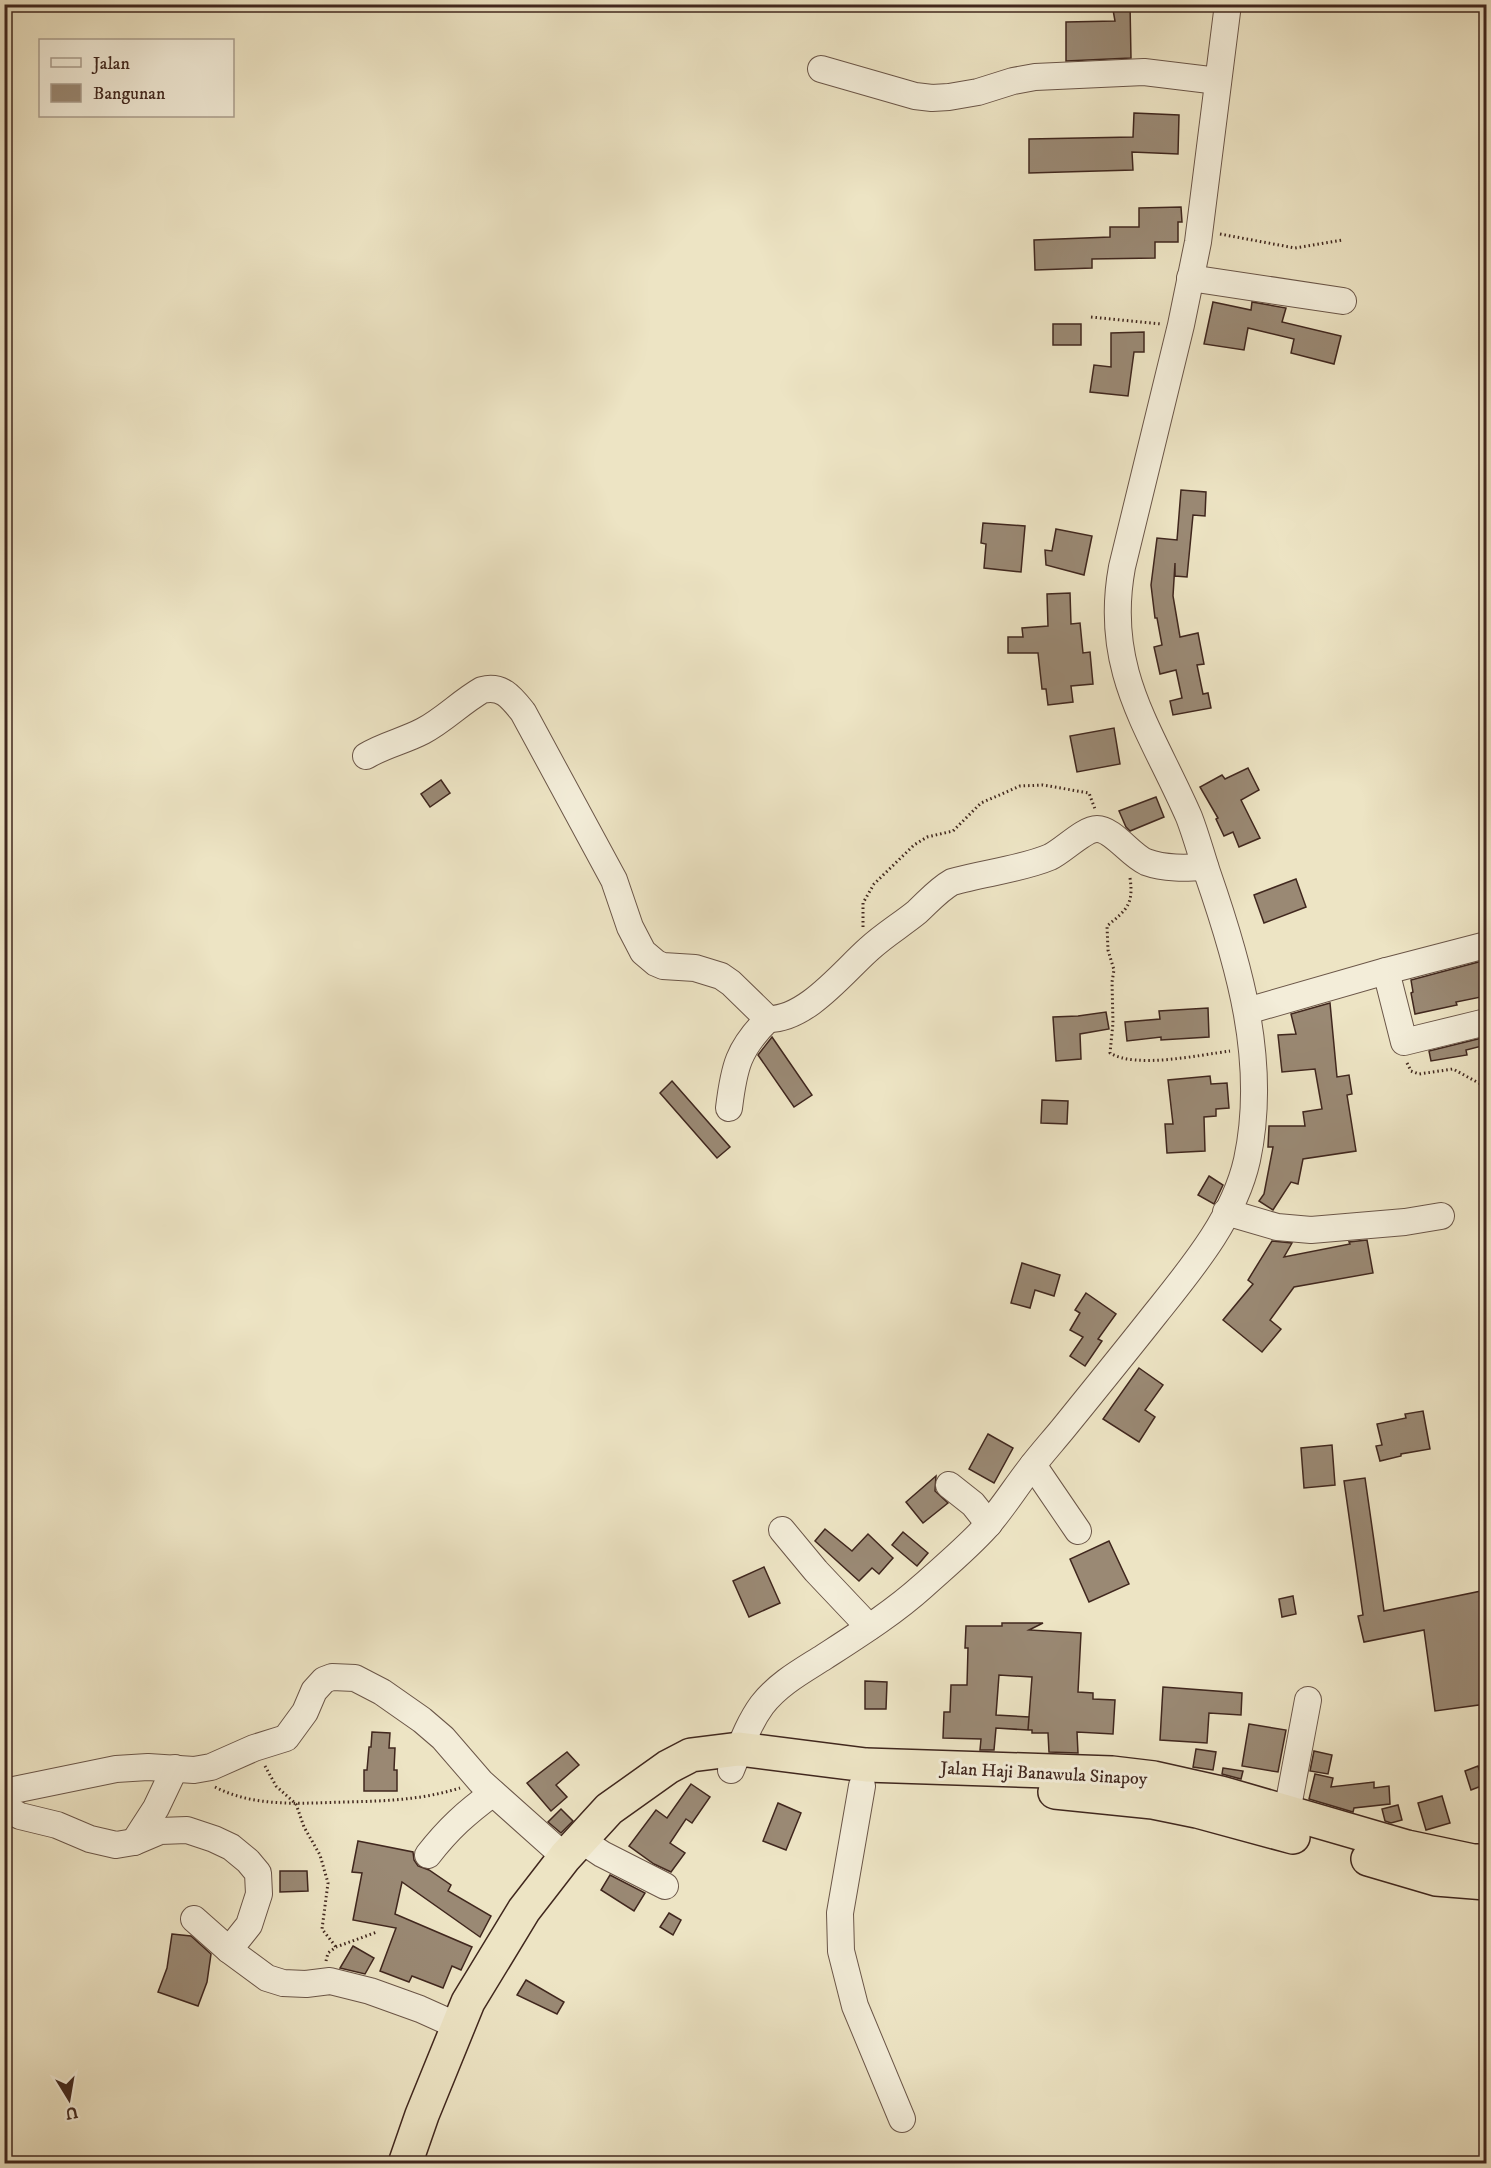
<svg xmlns="http://www.w3.org/2000/svg" width="1491" height="2168" font-family="'IM FELL DW Pica',serif">
<rect width="100%" height="100%" fill="#ede4c4"/>
<filter id="stains"><feTurbulence type="fractalNoise" baseFrequency=".00333" numOctaves="4"/><feColorMatrix values="0 0 0 0 .2 0 0 0 0 .09 0 0 0 0 .02 0 0 0 .5 -.17"/></filter>
<radialGradient id="worn" r=".72"><stop offset=".6" stop-color="#630" stop-opacity="0"/><stop offset="1" stop-color="#630" stop-opacity=".3"/></radialGradient>
<!-- building -->
<g fill="#9a8974" stroke="#40271e" stroke-width="1.5">
<path d="M1112,4H1130L1131,58L1066,61V22L1115,21Z"/>
<path d="M1134,113L1179,115L1178,154L1132,152L1133,170L1029,173V139L1133,137Z"/>
<path d="M1181,207L1182,222H1178V242H1155V258L1092,259V268L1035,270L1034,240L1110,237V227H1139V208Z"/>
<path d="M1213,302L1251,310L1252,302L1286,308L1282,322L1341,336L1334,364L1291,353L1294,339L1248,328L1244,350L1204,344Z"/>
<rect x="1053" y="324" width="28" height="21"/>
<path d="M1144,332V352H1134L1128,396L1090,392L1094,365L1111,367V333Z"/>
<path d="M1181,490L1206,492L1205,516L1193,515L1187,577L1175,576V563L1173,596L1180,637L1198,633L1204,664L1197,665L1203,694L1208,693L1211,708L1173,715L1170,701L1182,698L1176,670L1160,674L1154,647L1162,645L1157,618H1155L1151,585L1157,538L1177,540Z"/>
<path d="M983,523L1025,526L1021,572L984,568L986,544L981,543Z"/>
<path d="M1056,529L1092,536L1084,575L1046,565L1045,550L1052,551Z"/>
<path d="M1070,593L1071,624L1080,623L1083,653L1090,652L1093,684L1071,686L1073,702L1048,705L1046,689H1042L1038,653H1008V637H1023L1022,628L1048,626L1047,594Z"/>
<path d="M1114,728L1120,764L1077,772L1070,736Z"/>
<path d="M1248,768L1259,790L1241,800L1260,838L1239,847L1233,832L1224,836L1216,819L1218,818L1200,787L1222,775L1225,779Z"/>
<path d="M441,780L450,793L430,807L421,794Z"/>
<path d="M1156,797L1164,817L1130,831L1126,827L1119,811Z"/>
<path d="M1296,879L1306,907L1264,923L1254,895Z"/>
<path d="M1486,960V996L1456,1002L1457,1005L1415,1014L1411,993L1413,992L1411,980Z"/>
<path d="M1330,1003L1337,1077L1349,1075L1352,1094L1347,1095L1356,1151L1303,1159L1298,1184L1291,1182L1273,1210L1259,1201L1264,1194L1273,1147H1268L1269,1126H1305L1303,1112L1322,1109L1315,1069L1282,1072L1278,1035L1296,1034L1291,1014Z"/>
<path d="M1208,1008L1209,1037L1161,1040V1037L1127,1041L1125,1022L1160,1019L1159,1011Z"/>
<path d="M1106,1012L1109,1029L1080,1034L1081,1059L1056,1061L1053,1017L1078,1016Z"/>
<path d="M772,1037L812,1095L794,1107L758,1055Z"/>
<path d="M1486,1037V1045L1466,1050L1467,1055L1431,1061L1429,1051Z"/>
<path d="M1210,1076L1211,1084L1227,1083L1229,1108L1216,1109V1116L1204,1117L1205,1151L1167,1153L1165,1124H1173L1168,1080Z"/>
<path d="M672,1081L730,1147L717,1158L660,1093Z"/>
<path d="M1042,1100L1068,1101L1067,1124L1041,1123Z"/>
<path d="M1209,1176L1223,1185L1214,1204L1198,1195Z"/>
<path d="M1367,1240L1373,1273L1294,1287L1270,1320L1281,1329L1262,1352L1223,1320L1253,1284L1248,1280L1272,1241L1292,1243L1284,1257L1350,1244L1349,1242Z"/>
<path d="M1022,1263L1060,1275L1054,1296L1035,1290L1030,1308L1011,1303Z"/>
<path d="M1086,1293L1116,1314L1098,1339L1102,1341L1085,1366L1070,1356L1083,1337L1070,1330L1080,1313L1075,1310Z"/>
<path d="M1139,1368L1163,1385L1145,1410L1155,1417L1139,1442L1103,1419Z"/>
<path d="M1423,1411L1430,1449L1401,1454V1456L1380,1461L1376,1446L1382,1445L1377,1424L1406,1418L1405,1414Z"/>
<path d="M988,1434L1013,1448L994,1483L969,1469Z"/>
<path d="M1332,1445L1335,1485L1304,1488L1301,1448Z"/>
<path d="M936,1476L935,1491L948,1503L923,1523L906,1502Z"/>
<path d="M1365,1478L1384,1611L1486,1590V1704L1435,1711L1424,1630L1364,1642L1358,1616L1363,1615L1344,1481Z"/>
<path d="M825,1529L852,1551L868,1534L893,1558L879,1574L872,1568L859,1581L815,1541Z"/>
<path d="M903,1532L928,1553L917,1566L892,1545Z"/>
<path d="M1109,1541L1129,1584L1089,1602L1070,1559Z"/>
<path d="M764,1567L780,1603L749,1617L733,1581Z"/>
<path d="M1293,1596L1296,1614L1282,1617L1279,1599Z"/>
<path d="M1002,1623H1043L1029,1630L1081,1633L1078,1692L1093,1693V1699L1115,1700L1113,1734L1077,1732L1078,1753L1049,1752L1048,1733H1032V1730H1028L1032,1677L999,1675L996,1715L1029,1717L1028,1730L996,1728L994,1750H980L981,1739L943,1738L944,1712H950L951,1685H967L968,1648H965L966,1626H1002Z"/>
<path d="M865,1681L887,1682L886,1709H865Z"/>
<path d="M1163,1687L1242,1693L1241,1715L1209,1713L1207,1743L1160,1740Z"/>
<path d="M1249,1724L1286,1730L1278,1772L1242,1766Z"/>
<path d="M372,1732L390,1733L389,1748H395L394,1770H397V1791H364V1770H367L369,1747H371Z"/>
<path d="M1196,1749L1216,1752L1213,1770L1193,1767Z"/>
<path d="M1314,1751L1332,1755L1328,1774L1310,1771Z"/>
<path d="M567,1752L579,1765L556,1785L567,1797L551,1811L527,1783Z"/>
<path d="M1478,1766L1484,1785L1471,1790L1465,1771Z"/>
<path d="M1223,1768L1243,1771L1241,1779L1222,1774Z"/>
<path d="M1315,1774L1333,1778L1331,1787L1374,1782V1788L1389,1786L1390,1804L1354,1808L1353,1812L1309,1799Z"/>
<path d="M691,1784L710,1797L692,1823L686,1819L670,1843L685,1853L671,1872L654,1864L629,1846L656,1810L667,1818Z"/>
<path d="M1442,1796L1450,1823L1426,1830L1418,1803Z"/>
<path d="M778,1803L801,1813L786,1850L763,1841Z"/>
<path d="M1398,1805L1402,1820L1391,1823L1385,1821L1382,1809Z"/>
<path d="M561,1809L573,1821L561,1833L548,1822Z"/>
<path d="M358,1841L413,1852L414,1860L418,1866L429,1870L451,1885L448,1891L491,1916L480,1937L402,1882L395,1914L472,1947L461,1970L452,1966L443,1988L412,1976L409,1982L380,1971L396,1928L353,1920L362,1873L352,1872Z"/>
<path d="M280,1871H307L308,1891L280,1892Z"/>
<path d="M610,1875L645,1893L634,1911L601,1890Z"/>
<path d="M669,1913L681,1920L673,1935L660,1927Z"/>
<path d="M172,1934L191,1936L211,1954L207,1982L198,2006L158,1992L167,1968Z"/>
<path d="M353,1946L374,1958L365,1974L340,1968Z"/>
<path d="M526,1980L564,2002L557,2014L517,1995Z"/>
</g>
<g fill="none" stroke-linecap="round" stroke-linejoin="round">
<!-- minor casing -->
<g stroke="#6b5648" stroke-width="28">
<g id="minor">
<path d="M821,69L915,96L932,98L949,97L978,92L1013,81L1035,77L1144,72L1218,81"/>
<path d="M1190,278L1343,301"/>
<path d="M366,756C384,745 404,741 423,731C444,720 461,702 482,690C502,685 511,697 523,712L614,880L630,927L643,952L656,963L663,966L695,968L721,976L731,983L768,1019C806,1020 843,972 869,949C884,935 901,925 917,912C929,901 938,890 952,882C983,873 1022,869 1050,857C1063,851 1084,829 1097,829C1113,829 1130,855 1146,862C1165,869 1186,868 1205,867"/>
<path d="M1386,971L1404,1042L1486,1022"/>
<path d="M1247,1011L1386,971L1486,945"/>
<path d="M729,1108C734,1067 738,1049 768,1019"/>
<path d="M1226,1212L1277,1227L1311,1230L1405,1222L1441,1216"/>
<path d="M1033,1465L1078,1531"/>
<path d="M949,1485L973,1504L989,1524"/>
<path d="M782,1530L816,1571L869,1627"/>
<path d="M731,1770C740,1748 748,1724 762,1705C778,1684 802,1671 824,1657C858,1635 893,1613 923,1586C944,1567 967,1548 986,1527C1002,1509 1015,1488 1029,1470C1041,1454 1054,1440 1066,1425C1096,1388 1126,1351 1156,1313C1192,1268 1234,1218 1247,1160C1268,1062 1239,964 1207,872C1201,854 1196,835 1189,817C1150,728 1103,670 1122,567L1181,325L1198,242L1228,4"/>
<path d="M862,1786L840,1913L841,1951L855,2006L902,2119"/>
<path d="M4,1792L116,1769L148,1767L194,1770L211,1767L254,1748L286,1738L305,1712L314,1691L324,1680L332,1677L355,1678L382,1692L422,1720L443,1738L481,1782L565,1857"/>
<path d="M4,1807L20,1816L57,1825L90,1839L116,1845L134,1842L160,1831L187,1830L214,1839L231,1847L248,1861L258,1873L259,1894L249,1925L229,1950"/>
<path d="M1287,1812L1308,1700"/>
<path d="M581,1840L602,1854L665,1886"/>
<path d="M134,1842L156,1808L175,1768"/>
<path d="M428,1855C449,1828 466,1813 493,1793"/>
<path d="M194,1919L229,1950L267,1978L283,1983L306,1984L330,1981L370,1991L420,2009L458,2026"/>
</g>
</g>
<!-- highway casing -->
<g stroke="#40271e" stroke-width="36">
<g id="highway">
<path d="M1055,1792L1153,1802L1197,1811L1293,1837"/>
<path d="M1368,1859L1436,1879L1486,1883"/>
<path d="M405,2164L422,2115L468,2002L524,1910L565,1857L609,1809L668,1767L691,1755L739,1749L866,1765L1112,1773L1154,1778L1221,1793L1407,1847L1473,1861H1486"/>
</g>
</g>
<!-- path -->
<g stroke="#40271e" stroke-width="3" stroke-dasharray="1.5 3" stroke-linecap="butt">
<path d="M1220,234L1295,248L1343,240"/>
<path d="M1091,317L1161,324"/>
<path d="M1130,878C1134,905 1126,910 1107,926L1108,950L1114,970L1112,982L1113,1023L1110,1053C1136,1069 1199,1055 1230,1051"/>
<path d="M863,927V903L874,884L914,845L927,837L953,831L981,803L1020,786L1043,785L1089,793L1095,809"/>
<path d="M1407,1063L1411,1071L1419,1074L1453,1069L1486,1087"/>
<path d="M265,1766L276,1786L296,1804L304,1827L320,1855L328,1883L322,1929L336,1947"/>
<path d="M215,1787C256,1808 302,1803 346,1802C386,1801 421,1800 460,1788"/>
<path d="M326,1961L328,1953L336,1947L377,1932"/>
</g>
<!-- minor -->
<use href="#minor" stroke="#f3edd9" stroke-width="26"/>
<!-- highway -->
<use href="#highway" stroke="#ede4c4" stroke-width="33"/>
</g>
<g text-anchor="middle" stroke-width="6" stroke-linejoin="round" paint-order="stroke">
<!-- street labels -->
<g font-size="18" fill="#40271e" stroke="#f3edd9">
<text transform="translate(1044 1773) rotate(3)" y="6">Jalan Haji Banawula Sinapoy</text>
</g>
</g>
<!-- margin -->
<rect width="1491" height="2168" fill="none" stroke="#ede4c4" stroke-width="24"/>
<rect x="6" y="6" width="1479" height="2156" fill="none" stroke="#40271e" stroke-width="3"/>
<rect x="12" y="12" width="1467" height="2144" fill="none" stroke="#40271e" stroke-width="1.5"/>
<!-- legend -->
<rect x="39" y="39" width="195" height="78" fill="#f3edd9" stroke="#ab9e8e" stroke-width="1.5"/>
<rect x="51" y="58" width="30" height="9" fill="#f3edd9" stroke="#ab9e8e" stroke-width="1.5"/>
<text x="93" y="69" font-size="18" fill="#40271e">Jalan</text>
<rect x="51" y="84" width="30" height="18" fill="#9a8974" stroke="#ab9e8e" stroke-width="1.5"/>
<text x="93" y="99" font-size="18" fill="#40271e">Bangunan</text>
<!-- north arrow -->
<g transform="translate(69 2099) rotate(169)" stroke="#f3edd9" stroke-width="4.5" paint-order="stroke">
<path d="M0-4.5L10 22L0 15L-10 22Z" fill="#40271e"/>
<text y="-9" font-size="16" font-weight="bold" text-anchor="middle" fill="#40271e">U</text>
</g>
<rect width="100%" height="100%" filter="url(#stains)"/>
<rect width="100%" height="100%" fill="url(#worn)"/>
</svg>
